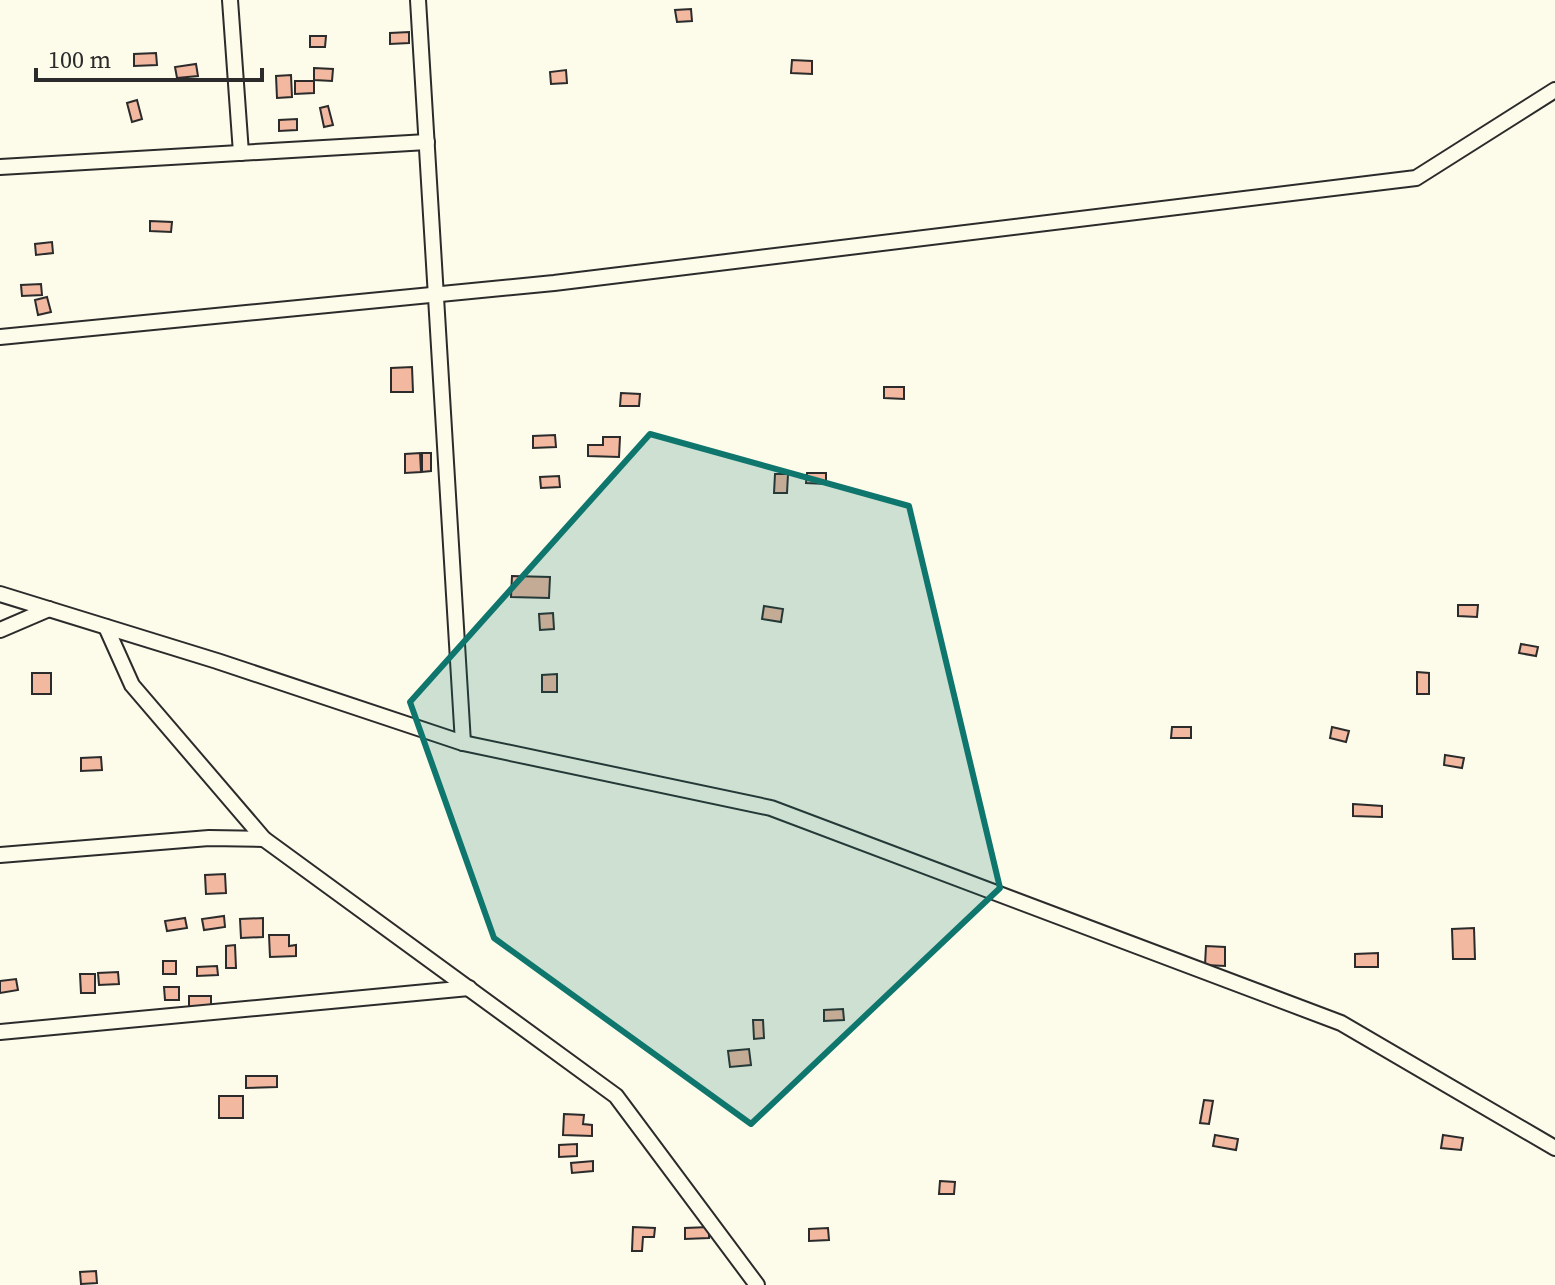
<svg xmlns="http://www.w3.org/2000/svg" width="1555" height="1285" font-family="'Source Serif 4',serif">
<rect width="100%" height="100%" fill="#fdfbea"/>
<!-- building -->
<g fill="#f2b8a0" stroke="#2b2b2b" stroke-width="2">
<path d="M691,9L692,21L677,22L675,10Z"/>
<path d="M409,32V43L390,44V33Z"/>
<path d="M310,36H326L325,47H310Z"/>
<path d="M156,53L157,65L134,66V54Z"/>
<path d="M792,60L812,61V74L791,73Z"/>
<path d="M196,64L198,76L177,78L175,67Z"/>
<path d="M314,68L333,69L332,81L314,80Z"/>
<path d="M566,70L567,83L551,84L550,72Z"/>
<path d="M291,75L292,97L277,98L276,76Z"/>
<path d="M295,81H314V93L295,94Z"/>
<path d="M137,100L142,119L132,122L127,103Z"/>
<path d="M328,106L333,125L324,127L320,108Z"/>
<path d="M297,119V130L279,131V120Z"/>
<path d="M150,221L172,222L171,232L150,231Z"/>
<path d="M52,242L53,253L36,255L35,244Z"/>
<path d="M41,284L42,295L22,296L21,285Z"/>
<path d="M47,297L51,312L38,315L35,300Z"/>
<path d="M412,367L413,392H391V368Z"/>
<path d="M884,387H904V399L884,398Z"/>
<path d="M621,393L640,394L639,406H620Z"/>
<path d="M555,435L556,447L533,448V436Z"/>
<path d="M603,437H620L619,457L588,456V445H603Z"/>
<path d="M420,453L421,472L405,473V454Z"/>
<path d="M422,453H431V471L422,472Z"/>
<path d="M807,473H826V484L806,483Z"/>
<path d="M775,474H788L787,493H774Z"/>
<path d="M559,476L560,487L541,488L540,477Z"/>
<path d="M512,576L550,577L549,598L511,597Z"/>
<path d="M1458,605H1478L1477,617L1458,616Z"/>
<path d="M764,606L783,609L781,622L762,619Z"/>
<path d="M553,613L554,629L540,630L539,614Z"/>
<path d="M1521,644L1538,647L1536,656L1519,653Z"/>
<path d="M1417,672L1429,673V694H1417Z"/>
<rect x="32" y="673" width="19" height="21"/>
<path d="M557,674V692H542V675Z"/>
<path d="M1172,727H1191V738H1171Z"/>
<path d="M1332,727L1349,731L1346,742L1330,738Z"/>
<path d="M1445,755L1464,758L1462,768L1444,765Z"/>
<path d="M101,757L102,770L81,771V758Z"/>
<path d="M1353,804L1382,806V817L1353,816Z"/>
<path d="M225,874L226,893L206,894L205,875Z"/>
<path d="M224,916L225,927L204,930L202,919Z"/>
<path d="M185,918L187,928L167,931L165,921Z"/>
<path d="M263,918V937L241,938L240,919Z"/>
<path d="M1474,928L1475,959H1453L1452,929Z"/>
<path d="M269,935H289V946L296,945V956L270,957Z"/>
<path d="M235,945L236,968H226V946Z"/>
<path d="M1206,946L1225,947V966L1205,965Z"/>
<path d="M1378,953V967H1355V954Z"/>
<rect x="163" y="961" width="13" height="13"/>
<path d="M217,966L218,975L197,976V967Z"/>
<path d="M118,972L119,984L99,985L98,973Z"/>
<path d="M80,974H95V993H81Z"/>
<path d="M16,979L18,990L0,993V981Z"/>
<path d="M164,987H179V1000H165Z"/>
<rect x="189" y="996" width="22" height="12"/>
<path d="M843,1009L844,1020L824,1021V1010Z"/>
<path d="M753,1020H763L764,1038L754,1039Z"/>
<path d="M749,1049L751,1065L730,1067L728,1051Z"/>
<path d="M246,1076H277V1087L246,1088Z"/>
<rect x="219" y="1096" width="24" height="22"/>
<path d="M1204,1100L1213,1101L1209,1124L1200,1123Z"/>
<path d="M564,1114L584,1115L583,1124L592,1125V1136L563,1135Z"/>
<path d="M1215,1135L1238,1139L1236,1150L1213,1146Z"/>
<path d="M1443,1135L1463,1138L1461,1150L1441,1148Z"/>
<path d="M577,1144V1156L559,1157V1145Z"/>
<path d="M593,1161V1171L572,1173L571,1163Z"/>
<path d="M940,1181L955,1182L954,1194H939Z"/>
<path d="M633,1227L655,1228L654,1237H643L642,1251H632Z"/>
<path d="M709,1227V1238L685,1239V1228Z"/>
<path d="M828,1228L829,1240L809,1241V1229Z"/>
<path d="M96,1271L97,1283L81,1284L80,1272Z"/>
</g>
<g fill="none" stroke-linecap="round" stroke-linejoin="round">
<!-- street casing -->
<g stroke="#2b2b2b" stroke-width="18">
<g id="street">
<path d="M230,0L241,153"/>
<path d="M418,0L463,743"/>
<path d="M0,167L427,142"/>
<path d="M0,337L554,283L1416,178L1555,90"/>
<path d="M0,594L217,661L463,743L771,808L1341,1023L1555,1148"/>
<path d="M106,627L132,685L264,839L616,1096L757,1285"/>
<path d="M0,630L49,609"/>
<path d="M0,855L209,838L264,839"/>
<path d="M0,1032L469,988"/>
</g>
</g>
<!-- street -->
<use href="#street" stroke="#fdfbea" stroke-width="14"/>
</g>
<!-- marked area -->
<path fill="#0f766e" fill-opacity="0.2" stroke="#0f766e" stroke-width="6" stroke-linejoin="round" d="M650,434L909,506L1000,888L751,1124L494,938L410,702Z"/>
<!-- scale -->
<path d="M36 68v12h226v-12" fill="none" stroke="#2b2b2b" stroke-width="4"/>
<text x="48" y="68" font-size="24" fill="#2b2b2b" stroke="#fdfbea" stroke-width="6" paint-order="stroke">100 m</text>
</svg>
